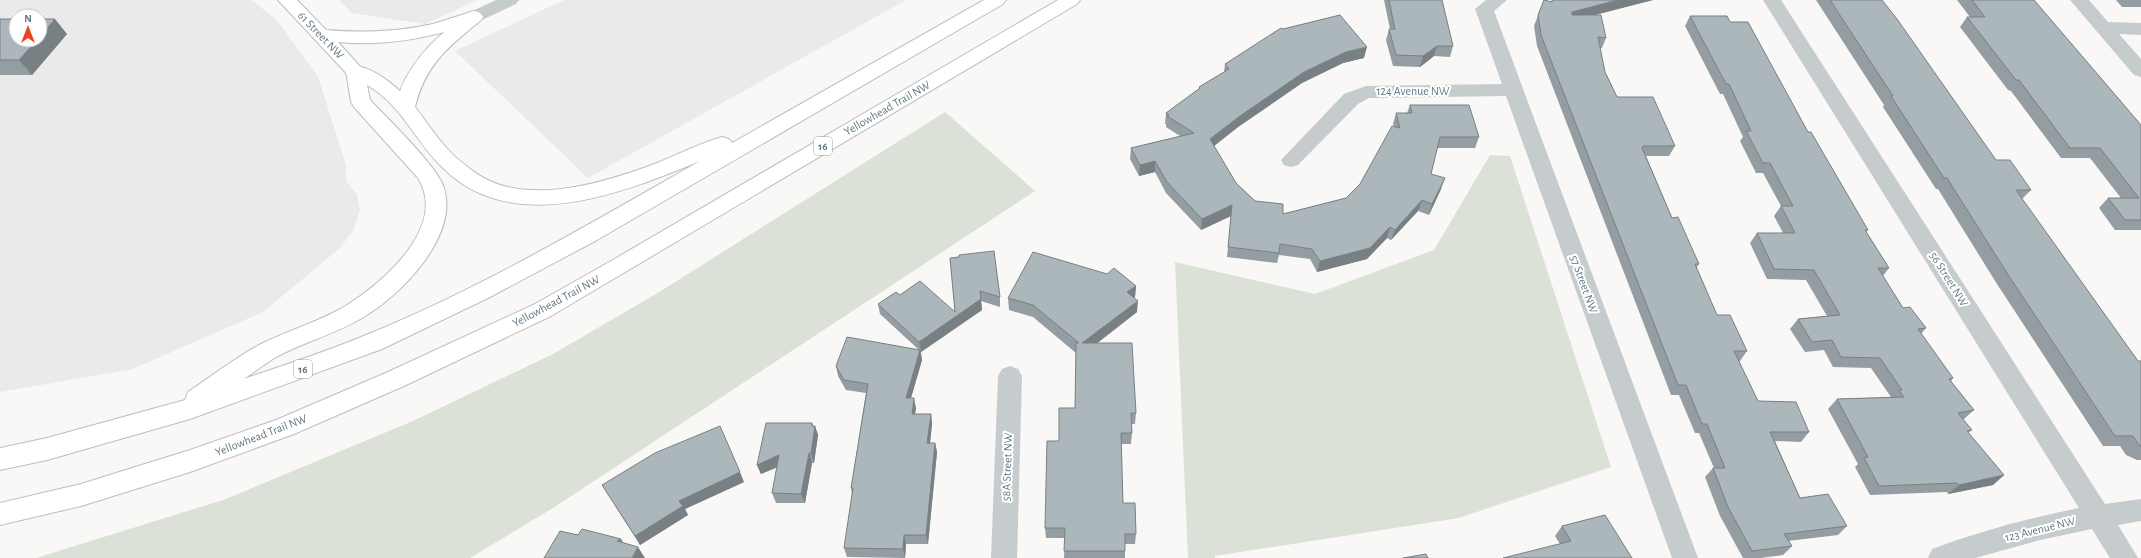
<svg xmlns="http://www.w3.org/2000/svg" width="2141" height="558" font-family="'Alegreya Sans',sans-serif">
<rect width="100%" height="100%" fill="#f9f8f6"/>
<!-- built -->
<g fill="#e9eae9" fill-rule="evenodd">
<path d="M0,0H251L277,20L318,77L346,165V181L357,194L360,210L354,229L340,248L263,312L133,369L0,392ZM16,16H40V40H16Z"/>
<path d="M339,0H478L425,24L352,13Z"/>
<path d="M564,0H906L588,178L455,51Z"/>
</g>
<!-- green -->
<g fill="#dbe1d6">
<path d="M945,112L1035,191L553,508L470,558H36L226,499L413,421L553,354L656,294Z"/>
<path d="M1490,155L1510,156L1611,467L1459,518L1215,556V558H1188L1175,262L1315,294L1434,250Z"/>
</g>
<g fill="none" stroke-linecap="round" stroke-linejoin="round">
<!-- secondary casing -->
<g stroke="#b8bec2" stroke-width="2">
<path id="secondary" d="M278,0H297L326,30C362,33 397,32 433,24C447,20 460,15 474,11L480,13L483,17C478,24 466,26 458,28C419,40 379,46 338,42L364,71L362,75L355,77L348,75Z"/>
</g>
<!-- highway casing -->
<g stroke="#babec1" stroke-width="2">
<g id="highway">
<path d="M984,0H1006L1003,4L597,240L490,297L382,349L190,419L47,460L0,470V448L47,438L185,400L188,392C212,376 236,357 261,344C289,330 321,321 347,305C384,282 448,226 418,178L354,107L351,102L346,71L348,67C365,62 388,80 400,91C414,56 439,35 468,13L474,11L480,13L483,17L480,21C448,47 425,65 415,107C430,126 444,150 464,164C472,171 483,178 492,182C540,202 605,182 652,165C675,156 698,144 722,137L729,139L732,143ZM367,85C401,104 415,141 442,167C512,238 623,193 700,161C591,223 482,288 366,335C326,352 284,365 244,379C254,372 265,364 276,357C304,342 335,334 362,318C400,296 459,237 444,188C439,168 387,118 370,100Z"/>
<path d="M1058,0H1080L1077,4L551,316L404,386L294,434L190,472L81,506L0,525V503L81,484L190,450L276,420L388,372L535,304L618,257Z"/>
</g>
</g>
<!-- street -->
<g fill="#c6cbcd" fill-rule="evenodd">
<path d="M496,0H519L516,4L480,21L474,23L468,21L465,17L468,13Z"/>
<path d="M1486,0H1507L1494,11L1698,558H1672L1506,96L1369,98L1358,104L1298,165L1291,167L1284,165L1281,160L1344,94L1366,86L1502,84L1475,9Z"/>
<path d="M1763,0H1781L2105,504L2141,499V521L2118,525L2138,558H2110L2092,529L2040,540L1975,558H1928L1932,549C1980,531 2029,518 2079,508Z"/>
<path d="M2070,0H2089L2108,22L2141,23V35L2119,34L2141,59V77L2134,75Z"/>
<path d="M1010,366L1018,369L1022,376L1017,558H991L998,376L1002,369Z"/>
</g>
<!-- secondary -->
<use href="#secondary" fill="#fff" fill-rule="evenodd"/>
<!-- highway -->
<use href="#highway" fill="#fff" fill-rule="evenodd"/>
</g>
<!-- wall -->
<g fill="#949da1">
<path d="M1384,0H1442L1453,46L1450,57L1434,56L1420,67L1393,66L1386,40L1389,29H1390Z"/>
<path d="M1544,0L1552,2V0H1653L1595,15L1606,38L1602,48H1600L1605,72L1617,97L1675,146L1669,156H1646L1672,218L1699,264L1696,268L1717,315L1747,351L1740,361H1739L1758,401L1809,432L1801,442L1775,441L1800,498L1847,526L1838,535L1788,541L1792,546L1783,555L1760,558H1743L1720,516L1705,477L1713,468H1714L1699,433H1695L1679,395H1671L1537,46L1534,26Z"/>
<path d="M1816,0H1882L1996,160L2031,190L2022,199L2138,361H2141V460H2137L2126,455L2120,446H2103L1997,284L1938,189H1936L1883,107L1884,105Z"/>
<path d="M1957,0H2034L2141,125V230H2115L2099,208L2108,198H2121L2090,158H2061L2011,91L2008,90L1960,27L1967,17H1970Z"/>
<path d="M2116,0H2141V7H2122Z"/>
<path d="M1690,16L1730,22L1808,132L1868,230L1866,232L1889,268L1883,276L1903,308L1926,328L1921,334L1953,378L1951,381L1974,410L1964,419L1963,420L1972,430L1968,433L2004,475L1993,485L1948,494L1947,492L1870,495L1855,467L1858,464L1828,409L1837,399L1891,397L1871,368L1833,367L1824,350L1805,352L1790,329L1798,319L1827,316L1806,280L1767,279L1750,243L1757,233H1783L1774,216L1781,206L1763,173H1756L1740,141L1743,137L1723,94H1720L1685,26Z"/>
<path d="M0,19L67,34L32,75H0Z"/>
<path d="M1283,29L1364,58L1343,63L1302,83L1238,127L1214,146L1236,183L1255,201L1283,214L1346,198L1360,184L1394,126L1393,124L1396,113H1407L1410,105L1479,137L1475,148H1437L1431,174L1441,189L1429,215L1418,211L1391,240L1387,238L1367,259L1317,272L1310,259L1279,255L1277,263L1227,257L1231,216L1201,230L1166,193L1155,172L1139,176L1130,159L1131,148L1180,136L1166,127V124H1165L1166,113L1199,89V87L1224,72L1225,64Z"/>
<path d="M950,258L1000,297V307L981,301L982,310L921,352L922,360L911,398L916,408L915,414H931L932,424L930,443H935L937,452L928,544H906L905,558L847,557L844,548L852,494L851,488L866,393L846,390L838,376L836,366L918,349L880,314L878,304L900,295L955,312Z"/>
<path d="M1136,286L1135,297L1134,298L1137,312L1097,343L1136,413L1135,424H1131L1132,433L1131,444H1121L1123,503L1136,534L1135,544H1125V558H1064L1065,538H1046L1045,528L1059,441L1075,408L1076,353L1033,317L1009,310L1008,298Z"/>
<path d="M812,423L813,426H815L818,435L814,463H812L805,503H776L772,493L777,467L761,474L757,465Z"/>
<path d="M744,482L685,509L688,515L640,545L602,485Z"/>
<path d="M1562,526L1632,558L1560,544L1555,536Z"/>
</g>
<!-- shaded-wall -->
<g fill="#788083">
<path d="M1618,0H1653L1567,22L1572,12Z"/>
<path d="M55,19L67,34L32,75L19,60L37,40H40V36Z"/>
<path d="M1437,46L1434,56L1420,67L1423,56Z"/>
<path d="M1367,47L1364,58L1343,63L1302,83L1238,127L1209,150L1210,139L1240,116L1304,72L1346,52Z"/>
<path d="M1155,161V172L1139,176L1140,165Z"/>
<path d="M1445,178L1441,189L1429,215L1432,204Z"/>
<path d="M1422,200L1418,211L1391,240L1395,230Z"/>
<path d="M1232,205L1231,216L1201,230L1202,219Z"/>
<path d="M1390,227L1387,238L1367,259L1317,272L1320,261Z"/>
<path d="M1136,286L1135,297L1126,304L1127,292Z"/>
<path d="M981,299L982,310L921,352L919,342Z"/>
<path d="M1138,301L1137,312L1082,355V343Z"/>
<path d="M920,350L922,360L908,408L906,398Z"/>
<path d="M914,398L916,408L913,424L912,414Z"/>
<path d="M931,414L932,424L929,452L927,443Z"/>
<path d="M812,423L814,431L815,426L818,435L814,463L811,453Z"/>
<path d="M935,443L937,452L928,544L926,535Z"/>
<path d="M809,453L812,463L805,503L801,494Z"/>
<path d="M779,455L783,465L761,474L757,465Z"/>
<path d="M740,472L744,482L685,509L688,515L640,545L635,536L679,501Z"/>
<path d="M2004,475L1993,485L1948,494L1959,485Z"/>
<path d="M904,535L906,544L905,558L903,549Z"/>
<path d="M621,539L629,552L617,541Z"/>
<path d="M638,547L645,558H632Z"/>
</g>
<!-- building -->
<g fill="#acb7bb" stroke="#788083">
<path d="M1389,0H1442L1453,46H1437L1423,56L1396,55L1389,29H1395Z"/>
<path d="M1544,0L1552,2V0H1618L1572,12V15H1601L1606,38L1598,37L1605,72L1617,97H1653L1675,146H1643L1642,148L1672,218L1678,217L1699,264H1695L1717,315H1730L1747,351H1734L1758,401L1796,402L1809,432H1770L1800,498L1828,494L1847,526L1784,534L1792,546L1752,551L1728,507L1713,468H1725L1707,424H1702L1686,385H1678L1541,35L1538,15Z"/>
<path d="M1830,0H1882L1897,19L1996,160H2010L2031,190H2016L2138,361H2141V446L2139,445L2133,436H2115L2007,273L1947,178H1944L1891,96H1893Z"/>
<path d="M1972,0H2034L2141,125V220H2125L2108,198H2139L2100,148H2070L2019,80H2016L1967,17H1985Z"/>
<path d="M1340,15L1367,47L1346,52L1304,72L1240,116L1210,139L1236,183L1255,201L1283,204V214L1346,198L1360,184L1392,126L1400,128L1396,113H1412L1410,105H1469L1479,137H1440L1431,174L1445,178L1432,204L1422,200L1395,230L1390,227L1370,248L1320,261L1312,249L1280,244L1279,253L1228,247L1232,205L1202,219L1167,182L1155,161L1140,165L1131,148L1194,133L1167,116L1169,115L1166,113L1200,88L1199,87L1229,69L1225,64L1281,28L1283,29Z"/>
<path d="M1690,16H1727L1730,22H1748L1808,132H1811L1868,230H1865L1889,268H1878L1903,308L1910,307L1926,328L1918,329L1953,378L1949,379L1974,410L1958,413L1972,430L1967,431L2004,475L1959,485L1957,483L1879,486L1864,458L1868,457L1837,399L1904,397L1899,391L1902,390L1880,358L1841,357L1832,340L1812,342L1798,319L1840,315L1814,270L1774,269L1757,233H1795L1781,206H1793L1770,163H1763L1746,131H1751L1729,84H1726Z"/>
<path d="M0,19H16V40H37L19,60H0Z"/>
<path d="M40,19H55L40,36Z"/>
<path d="M994,251L1000,297L980,291L981,299L919,342L878,304L896,292L900,295L920,281L955,312L950,258L959,257V255Z"/>
<path d="M1033,252L1107,274L1114,268L1136,286L1127,292L1138,301L1082,343H1132L1136,413H1131L1132,433H1121L1123,503H1135L1136,534H1125V551H1064L1065,528H1045L1047,441H1059V408H1075L1076,343H1079L1033,305L1008,298Z"/>
<path d="M847,337L920,350L906,398H914L912,414H931L927,443H935L926,535H904L903,549L844,548L853,488H851L868,384L844,380L836,366Z"/>
<path d="M766,423H812V426H815L811,453H809L801,494L772,493L779,455L757,465Z"/>
<path d="M720,426L740,472L679,501L683,506L635,536L602,485L655,453Z"/>
<path d="M1605,515L1632,558H1503L1571,541L1562,526Z"/>
<path d="M582,529L621,539L617,541L638,547L632,558H544L560,531L578,535Z"/>
<path d="M1426,554L1428,558H1403Z"/>
</g>
<g text-anchor="middle" stroke-width="4" stroke-linejoin="round" paint-order="stroke">
<!-- shield labels -->
<g fill="#fff" stroke="#91a0a8" stroke-width="1">
<rect x="814" y="137" width="18" height="18" rx="3"/>
<rect x="294" y="360" width="18" height="18" rx="3"/>
</g>
<g font-size="11" font-weight="bold" fill="#627782">
<text x="823" y="150">16</text>
<text x="303" y="373">16</text>
</g>
<!-- street labels -->
<g font-size="12" fill="#627782" stroke="#fff">
<text transform="translate(321 35) rotate(46)" y="4">61 Street NW</text>
<text x="1413" y="95">124 Avenue NW</text>
<text transform="translate(887 108) rotate(-30)" y="4">Yellowhead Trail NW</text>
<text transform="translate(1949 279) rotate(58)" y="4">56 Street NW</text>
<text transform="translate(1584 284) rotate(70)" y="4">57 Street NW</text>
<text transform="translate(556 301) rotate(-28)" y="4">Yellowhead Trail NW</text>
<text transform="translate(261 435) rotate(-21)" y="4">Yellowhead Trail NW</text>
<text transform="translate(1007 467) rotate(-88)" y="4">58A Street NW</text>
<text transform="translate(2040 529) rotate(-14)" y="4">123 Avenue NW</text>
</g>
</g>
<!-- north arrow -->
<g transform="translate(28 28)"><circle r="19" fill="#ffffff" stroke="#c0c9cd"/>
<path d="M0-3L7 15L0 10L-7 15Z" fill="#ec4222"/>
<text y="-6" font-size="11" font-weight="bold" text-anchor="middle" fill="#627782">N</text>
</g>
</svg>
